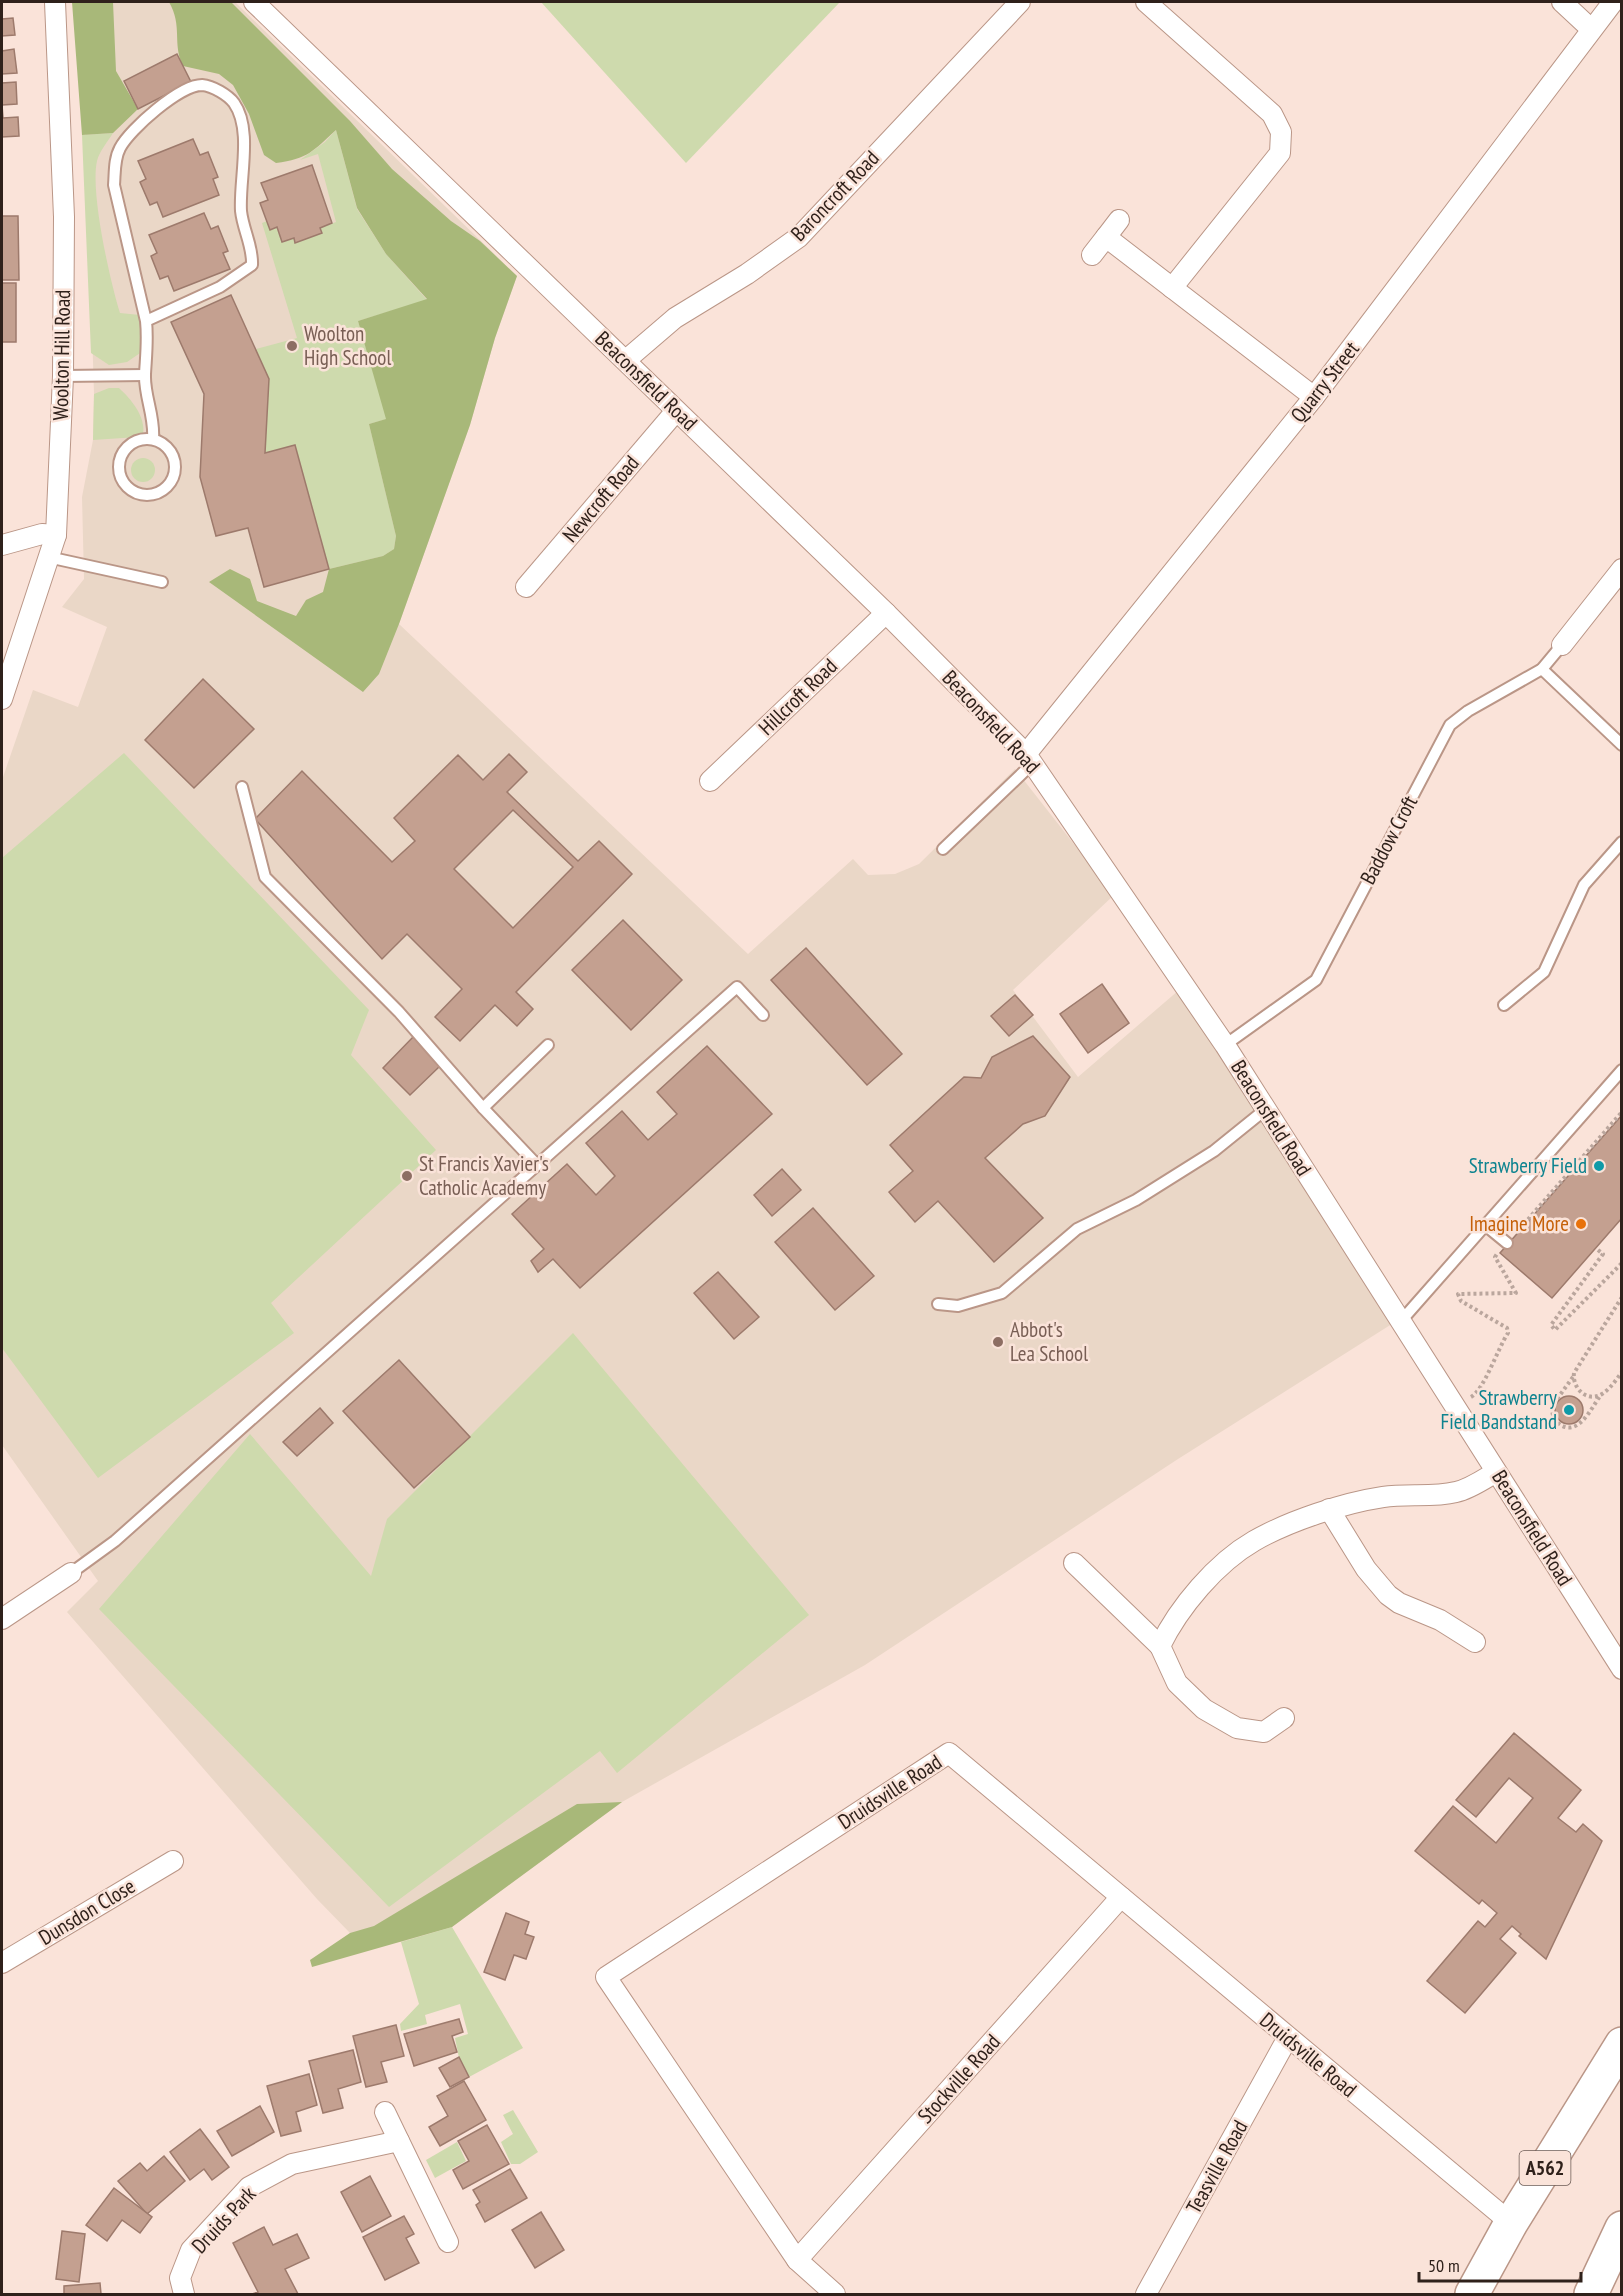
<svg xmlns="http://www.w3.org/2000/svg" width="1623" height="2296" font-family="'PT Sans Narrow',sans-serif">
<rect width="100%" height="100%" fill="#fae3d9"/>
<!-- education -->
<path fill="#ead7c7" d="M82,2H235L517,276L495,338L470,425L399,624L748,954L853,859L868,875L895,874L919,864L1015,769L1114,895L1013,990L1078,1077L1179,990L1395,1322L1178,1459L865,1665L622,1802L452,1927L401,1942L350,1933L317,1899L67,1612L98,1581L2,1445V780L33,690L78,707L107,627L62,607L84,579L82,497L93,440L94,394Z"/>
<!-- green -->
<g fill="#cedaad">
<path d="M541,2H840L686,163Z"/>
<path d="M336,130L357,209L386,254L427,300L358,321L387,419L369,424L396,536L394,549L383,556L329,569L295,445L265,453L269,379L256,349L297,338L262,223L267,221L270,229L277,227L282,242L294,238L296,243L322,233L320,228L336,222L318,154L300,160L325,142Z"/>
<path d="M113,133C108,141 99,152 97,161C90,192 110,281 120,313L140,315L146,349L127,362L109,365L91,353L82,135Z"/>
<path d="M109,388H119C131,399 146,417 143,434L138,437L93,440L94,394Z"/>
<circle cx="143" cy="470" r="12"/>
<path d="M124,753L369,1010L351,1055L436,1150L271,1303L294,1333L98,1478L2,1348V858Z"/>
<path d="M573,1333L809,1615L617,1773L600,1751L389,1907L99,1609L250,1434L371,1576L387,1519Z"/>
<path d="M452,1927L523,2048L469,2077L459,2058L455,2038L468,2034L460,2004L425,2015L427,2024L401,2031L400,2024L419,2004L401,1942Z"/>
<path d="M513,2110L538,2152L520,2164H511L501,2142L513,2134L503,2115Z"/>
<path d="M457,2142L466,2161L435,2178L426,2160Z"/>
</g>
<!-- forest -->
<g fill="#a8b879">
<path d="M72,2H113L116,71L138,109L113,133L82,135Z"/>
<path d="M169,2H231L350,121L392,169L451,221L480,241L517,276L495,338L470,425L399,624L379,674L363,692L209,582L230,569L250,579L257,601L296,616L306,600L323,592L329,569L383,556L394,549L396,536L369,424L386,419L358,321L427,299L386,254L357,208L336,130C313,151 308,159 276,163L264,155L249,114L233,85L219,74L183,66C172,44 183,26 169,2Z"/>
<path d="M622,1802L452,1927L312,1967L310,1960L350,1933L374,1926L577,1804Z"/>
</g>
<!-- building -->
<g fill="#c4a090" stroke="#9d7a6c" stroke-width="1.5" fill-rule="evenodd">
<path d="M13,18L15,35L2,36V19Z"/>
<path d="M14,49L17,73L2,74V51Z"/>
<path d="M177,54L191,82L138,109L124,81Z"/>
<path d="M16,82L17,104L2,105L3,118L18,117L19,136L2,137V83Z"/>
<path d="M193,139L200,155L208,152L218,177L213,179L219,195L163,217L157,202L150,205L140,182L146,179L138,161Z"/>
<path d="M312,165L332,223L320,228L322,233L295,243L294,238L282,242L277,227L270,230L260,203L268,200L261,183Z"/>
<path d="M204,213L211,229L218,226L228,251L223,253L230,269L174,291L168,276L160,279L151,256L157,253L149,235Z"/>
<path d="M2,216H18L19,280H2Z"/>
<rect x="2" y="283" width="14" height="59"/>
<path d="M231,295L269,379L265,453L295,445L329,569L264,587L248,528L216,536L200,477L204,394L171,322Z"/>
<path d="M203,679L254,729L194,788L145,740Z"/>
<path d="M509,754L527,772L507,792L578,861L599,841L632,874L516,992L533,1009L517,1026L495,1005L460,1041L435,1017L462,989L407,934L382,959L255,819L302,771L392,862L415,841L394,818L458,755L483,780ZM513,810L573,867L513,928L454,869Z"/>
<path d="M623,920L682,980L631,1030L572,970Z"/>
<path d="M806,948L902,1054L867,1085L771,980Z"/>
<path d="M1102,984L1129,1023L1088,1053L1060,1014Z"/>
<path d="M1015,995L1033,1015L1009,1036L991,1016Z"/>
<path d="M1033,1036L1070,1077L1045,1116L1023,1124L985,1158L1043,1218L994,1262L938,1201L915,1222L889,1192L913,1171L890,1145L964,1077L981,1078L992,1057Z"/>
<path d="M413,1037L440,1066L410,1095L383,1068Z"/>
<path d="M707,1046L772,1114L580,1288L553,1259L538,1272L531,1261L544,1249L512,1214L567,1164L596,1195L615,1176L586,1143L622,1111L648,1140L677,1114L657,1092Z"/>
<path d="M1622,1115V1218L1552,1298L1500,1253Z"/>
<path d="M782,1169L801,1190L772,1216L754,1195Z"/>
<path d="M813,1208L874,1276L835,1310L775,1242Z"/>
<path d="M718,1272L759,1317L734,1339L694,1293Z"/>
<path d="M399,1360L470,1437L414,1488L343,1411Z"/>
<circle cx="1569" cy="1410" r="14"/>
<path d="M320,1408L333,1423L297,1456L283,1442Z"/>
<path d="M1514,1733L1581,1790L1558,1818L1576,1832L1583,1824L1602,1841L1546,1959L1519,1936L1521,1934L1512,1926L1500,1939L1516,1953L1465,2013L1427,1981L1478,1921L1485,1927L1497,1913L1482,1900L1479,1904L1415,1851L1453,1806L1496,1843L1533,1798L1509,1778L1476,1817L1456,1800Z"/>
<path d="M506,1913L529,1922L525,1934L534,1937L526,1959L514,1955L505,1980L484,1972Z"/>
<path d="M459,2019L463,2032L452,2036L457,2052L414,2066L404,2034Z"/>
<path d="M396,2025L404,2056L381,2062L387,2082L366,2087L353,2036Z"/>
<path d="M353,2050L361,2082L338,2089L343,2108L323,2113L309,2061Z"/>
<path d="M459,2057L469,2077L450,2087L439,2068Z"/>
<path d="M309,2074L317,2105L296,2112L301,2131L281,2136L267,2086Z"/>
<path d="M464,2081L486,2120L440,2146L429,2127L448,2116L437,2096Z"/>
<path d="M260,2106L274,2132L232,2156L217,2131Z"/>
<path d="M487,2125L509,2164L463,2189L453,2170L469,2161L458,2141Z"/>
<path d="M200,2129L229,2167L212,2180L204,2169L190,2180L170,2152Z"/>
<path d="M164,2156L185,2181L147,2214L118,2181L140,2163L147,2171Z"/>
<path d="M510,2169L527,2198L485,2222L476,2205L480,2202L473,2190Z"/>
<path d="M370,2176L391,2216L362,2232L341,2192Z"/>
<path d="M114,2188L152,2217L140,2233L122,2220L107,2241L86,2225Z"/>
<path d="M541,2212L564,2250L535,2268L512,2230Z"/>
<path d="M404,2216L414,2234L406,2238L419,2263L385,2280L363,2237Z"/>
<path d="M264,2227L273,2245L297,2234L309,2258L285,2269L298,2294H252L258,2292L233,2243Z"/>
<path d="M62,2231L85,2234L79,2282L56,2279Z"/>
<path d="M100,2283L101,2294H64V2286Z"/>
</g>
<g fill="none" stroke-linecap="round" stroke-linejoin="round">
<!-- lane casing -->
<g stroke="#ba9687" stroke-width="14">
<g id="lane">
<path d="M146,321L220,287L252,265C253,246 243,230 241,211C239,179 253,130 234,103C228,95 213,86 202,85C180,85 130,129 120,148C114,159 115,173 114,185L146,321C148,340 146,356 145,374C144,396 155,416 153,439"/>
<path d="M63,376L145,375"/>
<circle cx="147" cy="467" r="28"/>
<path d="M48,557L162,582"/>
<path d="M1542,669L1622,745"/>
<path d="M242,787L265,877L399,1012L483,1108"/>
<path d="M943,849L1033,763"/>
<path d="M1504,1005L1544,972L1584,885L1622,842"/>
<path d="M1225,1045L1316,980L1450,725L1468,711L1542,669L1562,645"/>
<path d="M537,1165L483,1108L548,1045"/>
<path d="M1485,1225L1507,1243"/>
<path d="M938,1304L958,1306L1002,1293L1077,1229L1136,1200L1214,1151L1266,1109"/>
<path d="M1401,1321L1622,1070"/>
<path d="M71,1573L115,1541L737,987L763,1015"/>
</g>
</g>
<!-- street casing -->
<g stroke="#ba9687" stroke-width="22">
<g id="street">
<path d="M254,2L886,613L1026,754L1225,1045L1622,1669"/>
<path d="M1146,2L1272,114L1281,132L1280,153L1172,288"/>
<path d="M1562,2L1591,29"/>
<path d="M1106,237L1119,220"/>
<path d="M1092,255L1106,237L1314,397"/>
<path d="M626,360L675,318L747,274L799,237L1020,2"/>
<path d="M2,545L42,534L56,535"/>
<path d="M526,587L676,411"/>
<path d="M1562,645L1622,569"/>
<path d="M2,699L56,535L63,376L64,217L55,2"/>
<path d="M1026,754L1314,397L1613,2"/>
<path d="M710,781L886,613"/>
<path d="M1329,1509L1366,1569L1388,1595L1399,1603L1440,1620L1475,1642"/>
<path d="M1074,1563L1160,1646"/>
<path d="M2,1619L71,1573"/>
<path d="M1284,1718L1264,1732L1237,1728L1204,1709L1177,1683L1160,1646C1179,1607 1216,1563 1254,1541C1289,1521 1343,1503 1383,1497C1407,1493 1432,1498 1456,1492C1470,1489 1484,1479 1496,1472"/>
<path d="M2,1963L173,1861"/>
<path d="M385,2112L399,2141"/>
<path d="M797,2260L1121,1897"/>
<path d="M184,2294L180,2278L191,2250L249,2187L292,2164L399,2141L448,2242"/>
<path d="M835,2294L797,2260L606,1977L949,1753L1511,2223"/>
<path d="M1146,2294L1287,2039"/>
</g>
</g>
<!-- highway casing -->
<g stroke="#ba9687" stroke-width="36">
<g id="highway">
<path d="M1472,2294L1511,2223L1622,2044"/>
<path d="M1591,2294L1622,2228"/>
</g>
</g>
<!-- path -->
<g stroke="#baa69d" stroke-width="4" stroke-dasharray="3 3" stroke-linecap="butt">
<path d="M1516,1233L1622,1112"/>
<path d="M1598,1250L1603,1254L1551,1325L1555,1330L1622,1263"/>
<path d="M1622,1297L1574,1373C1572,1388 1587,1403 1602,1394C1610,1389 1616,1380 1622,1372"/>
<path d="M1573,1377L1552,1406C1552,1413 1553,1419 1558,1423C1577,1439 1591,1409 1600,1396"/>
<path d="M1471,1397C1484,1390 1498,1348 1508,1333L1507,1328L1461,1301L1458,1294L1516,1293L1495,1257L1497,1254"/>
</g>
<!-- lane -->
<use href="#lane" stroke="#fff" stroke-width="10"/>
<!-- street -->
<use href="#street" stroke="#fff" stroke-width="20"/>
<!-- highway -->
<use href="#highway" stroke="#fff" stroke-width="33"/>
</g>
<!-- markers -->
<g fill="#8d6e63" stroke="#fae3d9" stroke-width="2">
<circle cx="292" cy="346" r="6"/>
<circle cx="407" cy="1176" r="6"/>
<circle cx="998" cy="1342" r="6"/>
</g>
<g fill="#0f9aa8" stroke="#fae3d9" stroke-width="2">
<circle cx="1599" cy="1166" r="6"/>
<circle cx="1569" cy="1410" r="6"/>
</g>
<circle fill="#e8710a" stroke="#fae3d9" stroke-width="2" cx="1581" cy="1224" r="6"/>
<g text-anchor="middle" stroke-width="5" stroke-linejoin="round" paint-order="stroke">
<!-- shield labels -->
<rect fill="#fae3d9" stroke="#6c5b54" stroke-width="1.5" x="1519.5" y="2151" width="51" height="34" rx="4.5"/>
<g font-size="20" font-weight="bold" fill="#2f211b">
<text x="1545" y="2175">A562</text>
</g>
<!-- street labels -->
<g font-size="21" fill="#2f211b" stroke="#fae3d9">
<text transform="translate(835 196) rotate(-46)" y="7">Baroncroft Road</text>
<text transform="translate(62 355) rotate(-89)" y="7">Woolton Hill Road</text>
<text transform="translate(646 381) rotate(44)" y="7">Beaconsfield Road</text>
<text transform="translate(1325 382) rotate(-52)" y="7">Quarry Street</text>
<text transform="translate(601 499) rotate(-50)" y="7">Newcroft Road</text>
<text transform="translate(798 697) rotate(-44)" y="7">Hillcroft Road</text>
<text transform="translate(991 722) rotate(47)" y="7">Beaconsfield Road</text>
<text transform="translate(1389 840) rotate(-62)" y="7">Baddow Croft</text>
<text transform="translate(1271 1118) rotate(58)" y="7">Beaconsfield Road</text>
<text transform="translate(1532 1528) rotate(58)" y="7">Beaconsfield Road</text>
<text transform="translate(890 1792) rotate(-33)" y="7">Druidsville Road</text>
<text transform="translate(87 1912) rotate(-31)" y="7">Dunsdon Close</text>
<text transform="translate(1308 2055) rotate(40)" y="7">Druidsville Road</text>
<text transform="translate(959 2079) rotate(-48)" y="7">Stockville Road</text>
<text transform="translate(1217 2167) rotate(-61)" y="7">Teasville Road</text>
<text transform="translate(224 2220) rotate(-47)" y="7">Druids Park</text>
</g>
<!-- education labels -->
<g font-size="21" fill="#785e54" stroke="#fae3d9" text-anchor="start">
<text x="304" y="341">Woolton<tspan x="304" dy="24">High School</tspan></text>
<text x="419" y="1171">St Francis Xavier's<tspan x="419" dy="24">Catholic Academy</tspan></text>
<text x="1010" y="1337">Abbot's<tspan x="1010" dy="24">Lea School</tspan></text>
</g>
<!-- culture labels -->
<g font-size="21" fill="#0d838f" stroke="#fae3d9" text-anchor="end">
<text x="1587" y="1173">Strawberry Field</text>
<text x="1557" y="1405">Strawberry<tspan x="1557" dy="24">Field Bandstand</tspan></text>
</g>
<!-- food labels -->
<g font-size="21" fill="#c56008" stroke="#fae3d9" text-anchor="end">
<text x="1569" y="1231">Imagine More</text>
</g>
</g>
<!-- border -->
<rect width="1623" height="2296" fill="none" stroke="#2f211b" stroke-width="6"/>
<!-- scale -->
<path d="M1419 2272v9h162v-9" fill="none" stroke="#2f211b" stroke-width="3"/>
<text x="1428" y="2272" font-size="18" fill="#2f211b" stroke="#fae3d9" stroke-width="4.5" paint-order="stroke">50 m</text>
</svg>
